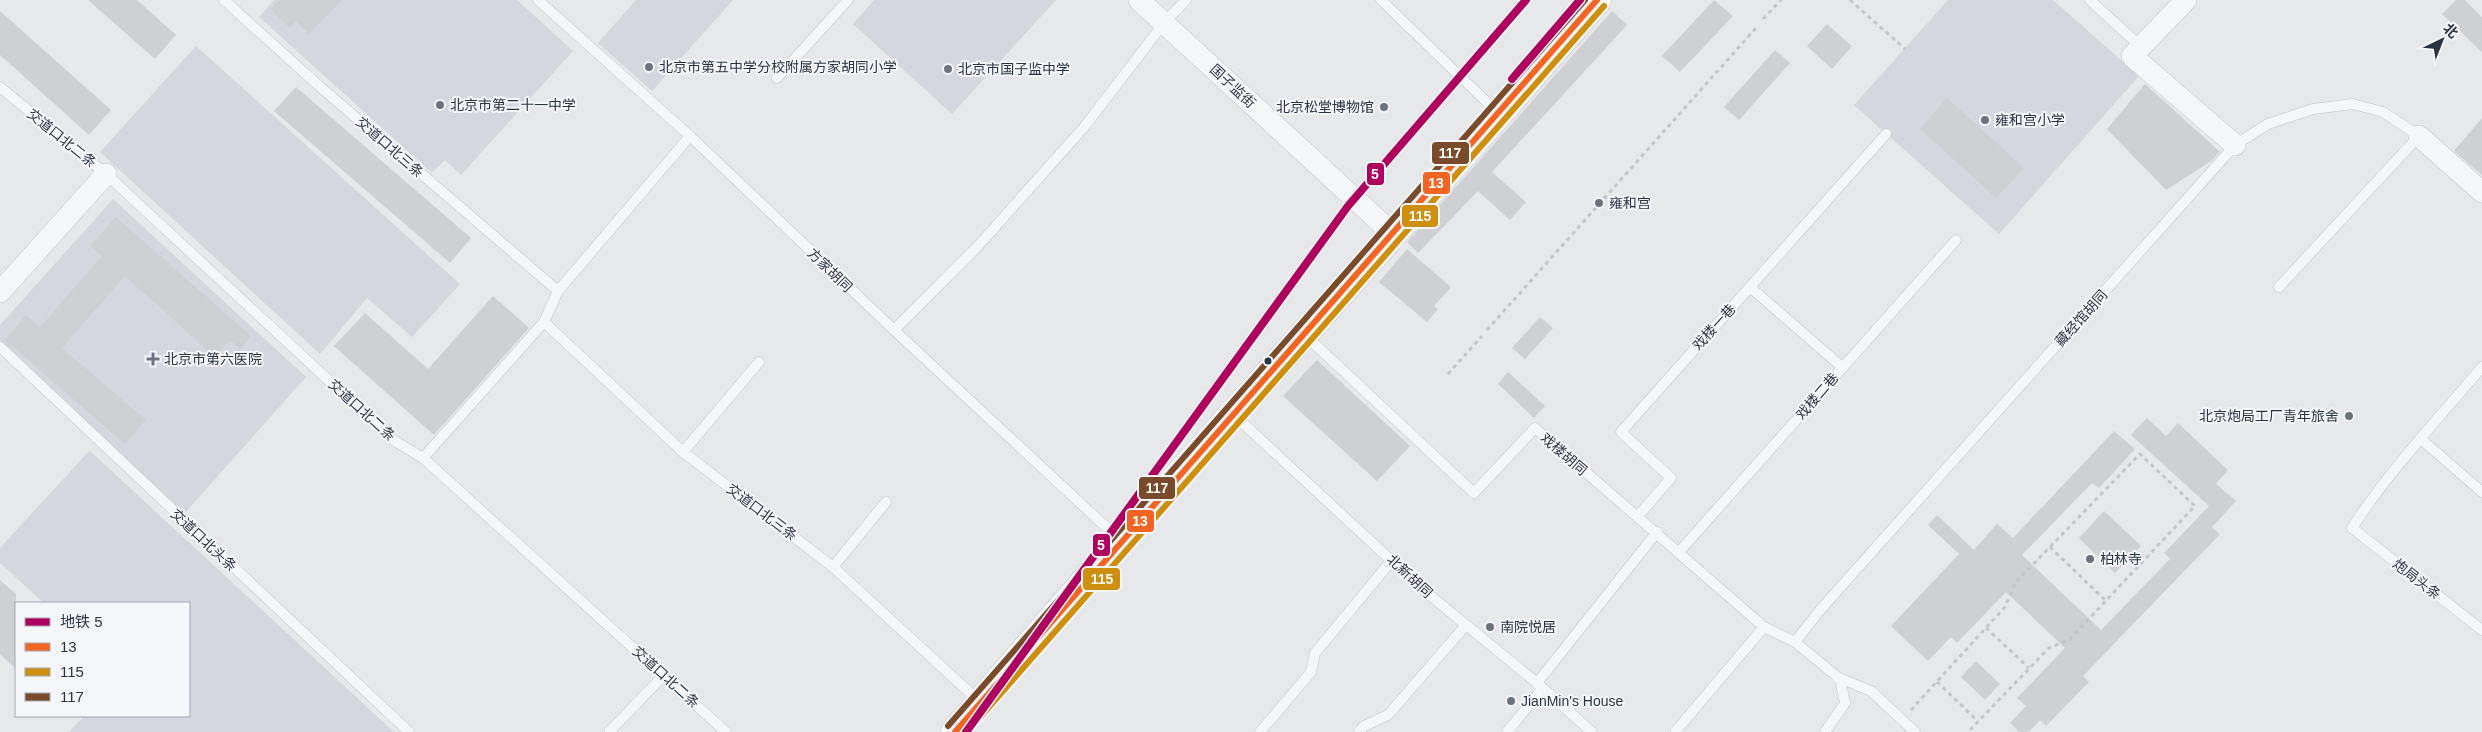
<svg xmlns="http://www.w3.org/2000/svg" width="2482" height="732" font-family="Helvetica,'Noto Sans SC',sans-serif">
<rect width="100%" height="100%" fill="#e6e8ea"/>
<!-- built -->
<g fill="#d4d7dd">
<path d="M274,0H517L573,51L461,175L445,160L432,173L259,17Z"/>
<path d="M636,0H733L652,91L598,43Z"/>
<path d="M874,0H1056L952,114L853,24Z"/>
<path d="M1948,0H2053L2139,76L1999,234L1854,105Z"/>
<path d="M196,46L460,284L412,337L367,298L320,354L100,152Z"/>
<path d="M113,199L306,377L184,514L0,340V325Z"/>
<path d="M90,450V451L394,732H69L84,716H189V603H44L0,563V548Z"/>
</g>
<!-- building -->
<g fill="#ced0d3">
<path d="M88,0H137L176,35L155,59Z"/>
<path d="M279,0H342L309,34L296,21L290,28L270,9Z"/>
<path d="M1714,0L1733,16L1680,72L1662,56Z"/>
<path d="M2456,0H2465L2482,17V52L2442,14Z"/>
<path d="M0,11L111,110L89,135L0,55Z"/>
<path d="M1612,11L1627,25L1492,172L1526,202L1510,220L1478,191L1418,253L1407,242Z"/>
<path d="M1827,24L1852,46L1832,69L1807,46Z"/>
<path d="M1775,50L1790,63L1739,120L1724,107Z"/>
<path d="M2145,84L2220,152L2211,161L2166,190L2107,129Z"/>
<path d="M296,87L471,238L450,263L274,111Z"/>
<path d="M1947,98L2024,168L1996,198L1920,129Z"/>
<path d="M2482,118V175L2454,151Z"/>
<path d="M116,217L251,336L240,349L230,340L215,357L125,276L62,348L146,420L125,444L5,340L26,315L40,327L102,256L90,246Z"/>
<path d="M1407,249L1451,287L1434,306L1438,309L1427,322L1379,282Z"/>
<path d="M493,296L529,328L434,435L334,346L365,313L428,369Z"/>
<path d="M1540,317L1553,328L1525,359L1512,348Z"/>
<path d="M1317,360L1410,446L1377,481L1283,396Z"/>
<path d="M1508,372L1545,406L1534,418L1498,384Z"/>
<path d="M2147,418L2166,436L2178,423L2228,470L2216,484L2236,501L2212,527L2220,534L2083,676L2089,682L2046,726L2040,720L2029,732H2019L2010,723L2026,706L2017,698L2065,648L2006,592L1957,643L1951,637L1928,661L1891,626L1959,554L1928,525L1937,515L1974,550L1997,524L2013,538L2114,431L2135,449L2099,488L2092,483L2022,555L2101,630L2170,559L2164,553L2209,506L2131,435Z"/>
<path d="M2104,511L2141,546L2115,573L2079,538Z"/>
<path d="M0,580L16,594V669L0,654Z"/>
<path d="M1976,661L2000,684L1985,700L1961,677Z"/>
</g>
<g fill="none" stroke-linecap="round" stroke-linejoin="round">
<!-- lane casing -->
<g stroke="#c4c6c8" stroke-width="11">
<g id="lane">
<path d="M224,0L318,85L558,291"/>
<path d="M538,0L690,136L894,330L1120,540"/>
<path d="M1381,0L1497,112"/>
<path d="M2090,0L2141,47"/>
<path d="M777,78L848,0"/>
<path d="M0,87L106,174L393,440L423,458L726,732"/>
<path d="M1750,287L1842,367"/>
<path d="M544,322L683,452L833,567L980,702"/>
<path d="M894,330L978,246L1085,126L1164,23L1186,0"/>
<path d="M1305,335L1474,493L1535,428L1764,627L1795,642L1840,679L1845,703L1825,732"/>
<path d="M0,347L409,732"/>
<path d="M2482,367C2438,419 2389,471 2352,528L2482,630"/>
<path d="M1233,414L1421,588L1537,683L1592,732"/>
<path d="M2421,439L2482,492"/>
<path d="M683,452L759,362"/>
<path d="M423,458L544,322L558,291L690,136"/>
<path d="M1638,516L1671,478L1621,432L1886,134"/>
<path d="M1679,552L1956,240"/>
<path d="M833,567L886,502"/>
<path d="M1795,642L1821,609L2235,145L2268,124L2313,109L2353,104L2383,112L2419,136L2279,287"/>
<path d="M1837,677L1871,691L1915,732"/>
<path d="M1537,683L1657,532"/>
<path d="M609,732L664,675"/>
<path d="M1260,732L1311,672L1315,653L1392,560"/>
<path d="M1359,732L1364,726L1388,715L1466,625"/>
<path d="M1507,732L1543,688"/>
<path d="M1675,732L1764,627"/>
</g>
</g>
<!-- street casing -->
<g stroke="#c4c6c8" stroke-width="22">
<g id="street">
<path d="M1139,0L1393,234"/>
<path d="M2186,0L2132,56L2235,145"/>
<path d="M2419,136L2482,192"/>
<path d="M0,292L106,174"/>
</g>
</g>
<!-- primary casing -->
<g stroke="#c2c5c8" stroke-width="29">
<path id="primary" d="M955,732C1165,484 1387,247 1597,0"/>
</g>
<!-- path -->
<g stroke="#c5c6ca" stroke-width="3" stroke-dasharray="4 4" stroke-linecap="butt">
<path d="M1850,0L1905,49"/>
<path d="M1763,19L1781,0"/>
<path d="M1487,330L1756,28"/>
<path d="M1448,374L1482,336"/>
<path d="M2050,547L2106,601"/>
<path d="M1986,628L2029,668"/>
<path d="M1937,682L1978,721"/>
<path d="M1911,710L2005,607L2015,583L2140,454L2195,506L2070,639L2049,648L1968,732"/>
</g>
<!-- lane -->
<use href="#lane" stroke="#f5f6f7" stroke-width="10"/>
<!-- street -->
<use href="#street" stroke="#f5f6f7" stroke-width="21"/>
<!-- primary -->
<use href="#primary" stroke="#f8f8f8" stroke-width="28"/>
<!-- bus-1 casing -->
<g stroke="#f4f6f9" stroke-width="10">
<path id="bus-1" d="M955,732L1597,0"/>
</g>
<!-- bus-2 casing -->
<g stroke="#f4f6f9" stroke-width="10">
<path id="bus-2" d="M967,732L1604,6"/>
</g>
<!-- bus-3 casing -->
<g stroke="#f4f6f9" stroke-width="10">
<path id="bus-3" d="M948,726L1585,0"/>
</g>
<!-- bus-1 -->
<use href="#bus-1" stroke="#f26522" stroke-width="6"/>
<!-- bus-2 -->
<use href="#bus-2" stroke="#ce8f0e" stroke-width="6"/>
<!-- bus-3 -->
<use href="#bus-3" stroke="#7a4b2a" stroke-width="6"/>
<!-- metro-1 casing -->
<g stroke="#f4f6f9" stroke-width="11">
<g id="metro-1">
<path d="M1512,79L1580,0"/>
<path d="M966,732L1348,206L1526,0"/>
</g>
</g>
<!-- metro-1 -->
<use href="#metro-1" stroke="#ae005f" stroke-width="8"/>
</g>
<!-- markers -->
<g fill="#6c737f" stroke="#f4f6f9" stroke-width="2">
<circle cx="649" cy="67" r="5"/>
<circle cx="948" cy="69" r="5"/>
<circle cx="440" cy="105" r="5"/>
<circle cx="1384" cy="107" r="5"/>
<circle cx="1985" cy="120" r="5"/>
<circle cx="1599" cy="203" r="5"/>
<path d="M150.5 351.5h5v5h5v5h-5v5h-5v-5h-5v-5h5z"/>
<circle cx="2349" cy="416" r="5"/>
<circle cx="2090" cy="559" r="5"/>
<circle cx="1490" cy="627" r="5"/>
<circle cx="1511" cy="701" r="5"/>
</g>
<circle fill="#2b3445" stroke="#f4f6f9" stroke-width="2" cx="1268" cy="361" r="4.5"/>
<g text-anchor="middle" stroke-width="4" stroke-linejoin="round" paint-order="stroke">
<!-- poi labels -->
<g font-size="14" fill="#2b3445" stroke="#f4f6f9" text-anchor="start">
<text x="659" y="72">北京市第五中学分校附属方家胡同小学</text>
<text x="958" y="74">北京市国子监中学</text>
<text x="450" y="110">北京市第二十一中学</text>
<text x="1374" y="112" text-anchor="end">北京松堂博物馆</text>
<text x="1995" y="125">雍和宫小学</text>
<text x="1609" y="208">雍和宫</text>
<text x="164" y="364">北京市第六医院</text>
<text x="2339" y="421" text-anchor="end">北京炮局工厂青年旅舍</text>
<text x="2100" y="564">柏林寺</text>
<text x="1500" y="632">南院悦居</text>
<text x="1521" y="706">JianMin's House</text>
</g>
<!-- street labels -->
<g font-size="14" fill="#2b3445" stroke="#f4f6f9">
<text transform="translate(1233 86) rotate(43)" y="5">国子监街</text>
<text transform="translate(62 138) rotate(39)" y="5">交道口北二条</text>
<text transform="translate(390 147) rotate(41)" y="5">交道口北三条</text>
<text transform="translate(830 270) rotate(44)" y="5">方家胡同</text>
<text transform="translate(2081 318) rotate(-48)" y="5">藏经馆胡同</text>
<text transform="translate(1714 327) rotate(-48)" y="5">戏楼一巷</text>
<text transform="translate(1817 396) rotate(-49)" y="5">戏楼二巷</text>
<text transform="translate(362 410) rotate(42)" y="5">交道口北二条</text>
<text transform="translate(1564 454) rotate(41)" y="5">戏楼胡同</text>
<text transform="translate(762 512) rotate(37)" y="5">交道口北三条</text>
<text transform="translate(204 540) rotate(43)" y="5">交道口北头条</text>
<text transform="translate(1410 576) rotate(43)" y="5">北新胡同</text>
<text transform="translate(2417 579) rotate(38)" y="5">炮局头条</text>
<text transform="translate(666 677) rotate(42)" y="5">交道口北二条</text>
</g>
</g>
<g stroke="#f4f6f9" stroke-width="2">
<rect x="1431" y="141" width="39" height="24" rx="5" fill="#7a4b2a"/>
<rect x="1366" y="162" width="19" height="24" rx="5" fill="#ae005f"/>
<rect x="1422" y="171" width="29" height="24" rx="5" fill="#f26522"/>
<rect x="1401" y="204" width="38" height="24" rx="5" fill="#ce8f0e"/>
<rect x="1138" y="476" width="38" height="24" rx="5" fill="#7a4b2a"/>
<rect x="1126" y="509" width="29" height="24" rx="5" fill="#f26522"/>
<rect x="1092" y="533" width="19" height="24" rx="5" fill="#ae005f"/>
<rect x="1082" y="567" width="39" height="24" rx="5" fill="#ce8f0e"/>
</g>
<g font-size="14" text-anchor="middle" font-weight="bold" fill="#fff">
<text x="1450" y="158">117</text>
<text x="1375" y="179">5</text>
<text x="1436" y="188">13</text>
<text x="1420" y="221">115</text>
<text x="1157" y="493">117</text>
<text x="1140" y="526">13</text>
<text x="1101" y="550">5</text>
<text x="1102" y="584">115</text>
</g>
<!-- legend -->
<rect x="15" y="602" width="175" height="115" fill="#f4f6f9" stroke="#a4a8b1"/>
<rect x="25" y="618" width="25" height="8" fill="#ae005f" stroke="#a4a8b1"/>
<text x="60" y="627" font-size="15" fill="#2b3445">地铁 5</text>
<rect x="25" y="643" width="25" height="8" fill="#f26522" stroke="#a4a8b1"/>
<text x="60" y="652" font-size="15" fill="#2b3445">13</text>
<rect x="25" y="668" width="25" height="8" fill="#ce8f0e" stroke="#a4a8b1"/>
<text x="60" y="677" font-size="15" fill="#2b3445">115</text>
<rect x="25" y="693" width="25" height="8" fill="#7a4b2a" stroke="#a4a8b1"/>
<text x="60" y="702" font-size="15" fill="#2b3445">117</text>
<!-- north arrow -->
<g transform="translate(2442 40) rotate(43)" stroke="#f4f6f9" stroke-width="4" paint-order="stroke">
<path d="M0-4L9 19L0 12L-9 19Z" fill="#2b3445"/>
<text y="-8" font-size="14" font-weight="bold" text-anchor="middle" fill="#2b3445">北</text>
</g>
</svg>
